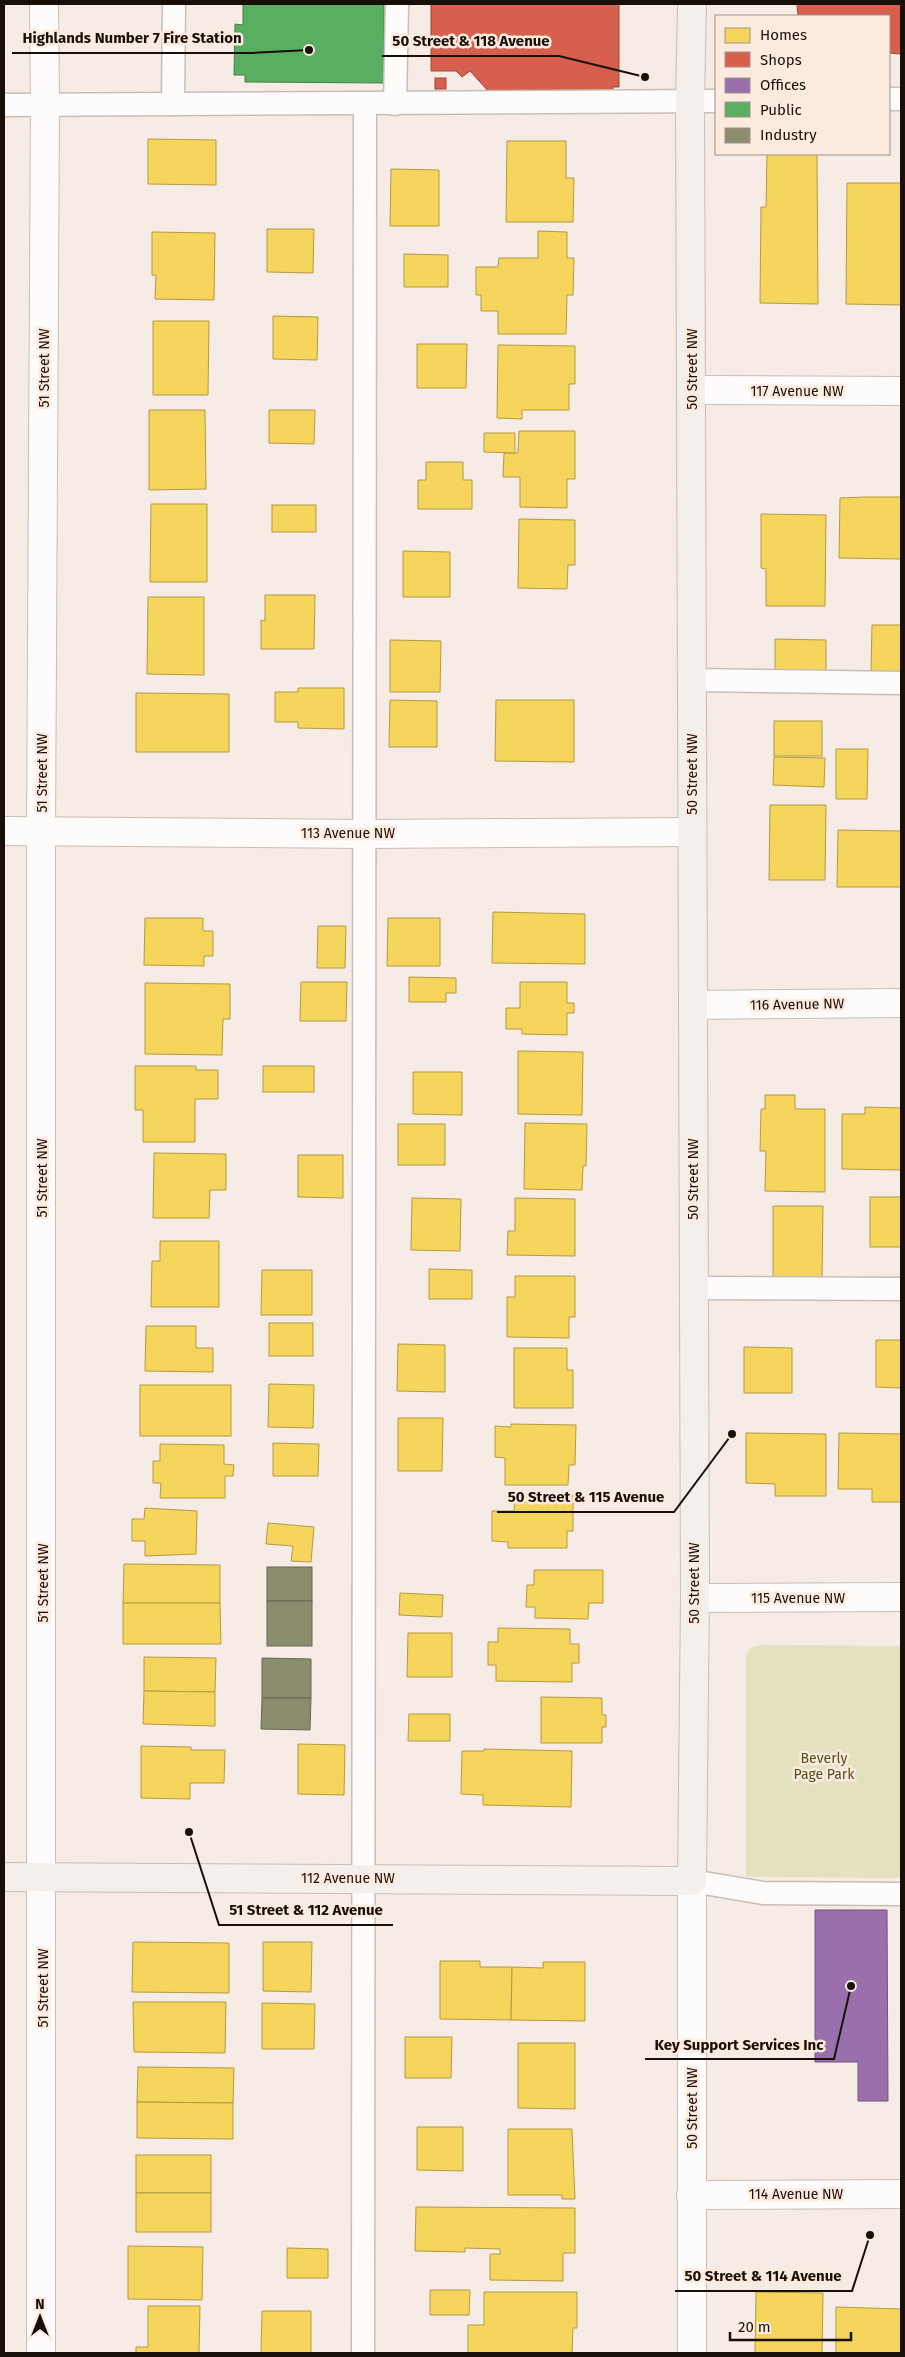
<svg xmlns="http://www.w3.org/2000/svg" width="905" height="2357" font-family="'Fira Sans',sans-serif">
<rect width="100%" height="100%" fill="#f6ebe5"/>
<!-- green -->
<path fill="#e4e1be" d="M760,1645L901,1646V1878L746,1877V1655L750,1648Z"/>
<!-- homes -->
<g fill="#f6d55c" stroke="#b49a43">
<path d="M148,139L216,140V185L148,184Z"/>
<path d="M507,141H566V178H574L573,222H506Z"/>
<path d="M767,154H817L818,304L760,303L761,207H766Z"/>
<path d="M391,169L439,170V226H390Z"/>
<path d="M847,183H901V305L846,304Z"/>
<path d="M267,229H314L313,273L267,272Z"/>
<path d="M538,231L567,232V258H574L573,295H567L566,334H498V311H481V295H476V267H498L499,258H538Z"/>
<path d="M152,232L215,233L214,300L155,299L156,275H152Z"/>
<path d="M404,254L448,255V287H404Z"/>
<path d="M273,316L318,317L317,360L273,359Z"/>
<path d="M153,321H209L208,395H153Z"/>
<path d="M417,344H467L466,388H417Z"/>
<path d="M498,345L575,346V384H569V410H522V419L497,418Z"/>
<path d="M149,410H205L206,489L149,490Z"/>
<path d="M269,410H315L314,444L269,443Z"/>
<path d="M519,431H575V479H567V508L520,507V477H503L504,453H518Z"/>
<path d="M484,433H515V453L484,452Z"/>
<path d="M426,462H463V480H472V509H418V480H426Z"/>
<path d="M866,497H901V559L839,558L840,498Z"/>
<path d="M151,504H207V582H150Z"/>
<rect x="272" y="505" width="44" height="27"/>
<path d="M761,514L826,515L825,606H766V569L761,568Z"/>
<path d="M519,519L575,520V565H568L567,589L518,588Z"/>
<path d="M403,551L450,552V597H403Z"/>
<path d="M265,595H315L314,649H261V620L265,621Z"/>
<path d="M148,597H204V675L147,674Z"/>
<path d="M872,625H901V672L871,671Z"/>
<path d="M775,639L826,640V675L775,674Z"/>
<path d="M390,640L441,641L440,692H390Z"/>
<path d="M298,688H344V729L298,728V722H275V692H298Z"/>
<path d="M136,693L229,694V752H136Z"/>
<path d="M390,700L437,701V747H389Z"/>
<path d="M496,700H574V762L495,761Z"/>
<rect x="774" y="721" width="48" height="35"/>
<path d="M836,749H868L867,799H836Z"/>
<path d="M774,757L825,758L824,787L773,785Z"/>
<path d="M770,805H826L825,880H769Z"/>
<path d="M838,830L901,831V887H837Z"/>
<path d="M493,912L585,914V964L492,963Z"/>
<path d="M145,918H203V931H213V956H204V966L144,965Z"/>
<path d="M388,918H440V966H387Z"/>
<path d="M318,926H346L345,968H317Z"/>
<path d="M409,977L456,978V993H446V1002H409Z"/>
<path d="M301,982H347L346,1021H300Z"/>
<path d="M520,982H567V1003H574V1013H567V1035L522,1034V1029H506V1008H520Z"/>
<path d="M145,983L230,984V1019H223L222,1055L145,1054Z"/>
<path d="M518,1051L583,1052L582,1115L518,1114Z"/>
<path d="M135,1066H196V1070H218V1099H195V1142H143V1110H135Z"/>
<rect x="263" y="1066" width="51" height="26"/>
<path d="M413,1072H462V1115L413,1114Z"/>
<path d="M765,1095H795V1109H825V1192L765,1191L766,1151H760L761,1109H765Z"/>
<path d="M865,1107L901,1108V1170L842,1169V1114H865Z"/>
<path d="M525,1123L587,1124L586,1166H583L582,1190L524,1189Z"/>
<rect x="398" y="1124" width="47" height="41"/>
<path d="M154,1153L226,1154V1190H210L209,1218H153Z"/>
<path d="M298,1155H343V1198L298,1197Z"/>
<rect x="870" y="1197" width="31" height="50"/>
<path d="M412,1198L461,1199L460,1251L411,1250Z"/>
<path d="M515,1198L575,1199V1256L507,1255L508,1231H515Z"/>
<path d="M773,1206H823L822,1280L773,1279Z"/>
<path d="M160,1241H219V1307H151L152,1261H160Z"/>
<path d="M429,1269L472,1270V1299H429Z"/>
<path d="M262,1270H312V1315H261Z"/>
<path d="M515,1276H575V1317H569V1338L507,1337V1297H515Z"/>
<rect x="269" y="1323" width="44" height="33"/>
<path d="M146,1326H196V1348H213V1372L145,1371Z"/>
<path d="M876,1340H901V1388L876,1387Z"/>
<path d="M398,1344L445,1345V1392L397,1391Z"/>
<path d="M744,1347L792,1348V1393H744Z"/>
<path d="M514,1348H567V1370H573V1408H514Z"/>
<path d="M269,1384L314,1385L313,1428L268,1427Z"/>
<rect x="140" y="1385" width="91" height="51"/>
<path d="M398,1418H443L442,1471H398Z"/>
<path d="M511,1424L576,1425L575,1465H569L568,1485H505V1458L495,1457V1426L511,1427Z"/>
<path d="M746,1433L826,1434V1496H775V1484L746,1483Z"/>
<path d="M839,1433L901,1434V1502H872V1489H838Z"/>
<path d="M273,1443L319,1444L318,1476H273Z"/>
<path d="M160,1444L224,1445V1464L234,1465L233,1476H225V1498H160L161,1483H153V1461H160Z"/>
<path d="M515,1495H573V1531H567V1548H508V1542L492,1541V1511H514Z"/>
<path d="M145,1508L197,1511L196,1554L145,1556V1541H132V1519H144Z"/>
<path d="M268,1523L314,1527L311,1562L291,1561L293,1546L266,1544Z"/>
<path d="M124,1564L220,1565V1603H123Z"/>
<path d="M534,1570H603V1603H589L588,1619L535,1618V1607H526L527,1585H534Z"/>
<path d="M400,1593L443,1595L442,1617L399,1615Z"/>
<path d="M123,1603H220L221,1644H123Z"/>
<path d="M498,1628L570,1629V1644H579V1663H572V1682L496,1681V1665H488V1642H498Z"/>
<path d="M408,1633H452V1677H407Z"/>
<path d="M144,1657L216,1658L215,1692L144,1691Z"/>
<path d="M144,1691L215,1692V1726L143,1724Z"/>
<path d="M541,1697L602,1698V1715H606V1727H602V1743H541Z"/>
<path d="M409,1714H450V1741H408Z"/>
<path d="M298,1744L345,1745L344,1795L298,1794Z"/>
<path d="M141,1746L191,1747V1750H225L224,1783H190V1799L141,1798Z"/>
<path d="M484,1749L572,1751L571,1807L483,1805V1795L461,1794L462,1751H484Z"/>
<path d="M133,1942L229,1943V1993L132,1992Z"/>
<path d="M263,1942H312L311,1992L263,1991Z"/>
<path d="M440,1961H480V1967H512L511,2020L440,2019Z"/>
<path d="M543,1962H585V2021L511,2020L512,1967L543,1968Z"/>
<path d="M133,2002H226L225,2053L134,2052Z"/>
<path d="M262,2003L315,2004L314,2049H262Z"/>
<path d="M405,2037H452L451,2078H405Z"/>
<path d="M518,2043H575V2109L518,2108Z"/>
<path d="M138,2067L234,2068L233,2103L137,2102Z"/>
<path d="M137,2102L233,2103V2139L137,2138Z"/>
<path d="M417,2127H463V2171L417,2170Z"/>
<path d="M508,2129H572L575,2199H562V2195H508Z"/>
<rect x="136" y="2155" width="75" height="38"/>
<rect x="136" y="2193" width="75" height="39"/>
<path d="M416,2207L575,2208V2253H563V2281L490,2280V2254H500V2249L465,2248V2252L415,2251Z"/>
<path d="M128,2246L203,2247L202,2300L128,2299Z"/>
<path d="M287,2248L328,2249V2278H287Z"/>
<path d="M430,2290H470L469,2315H430Z"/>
<path d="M484,2292H577V2328H573L572,2353H468V2325H484Z"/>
<path d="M756,2292L823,2293L822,2353H755Z"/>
<path d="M148,2306H200L199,2353H136V2347H148Z"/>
<path d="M836,2307L901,2309V2353H836Z"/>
<path d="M262,2311H311V2353H261Z"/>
</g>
<!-- shops -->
<g fill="#d6604d" stroke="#9d4839">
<path d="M431,4H619V87H613V94L489,92L470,71L462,77L456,71H431Z"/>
<path d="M797,4H901V54L889,53V16H798Z"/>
<rect x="435" y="78" width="11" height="11"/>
</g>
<!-- offices -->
<path fill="#9970ab" stroke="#73537a" d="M815,1910H887L888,2101H858V2062H815Z"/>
<!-- public -->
<path fill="#5aae61" stroke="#467e47" d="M243,4H384V83L245,82V75H234L235,24L243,25Z"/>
<!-- industry -->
<g fill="#8c8c6e" stroke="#6a6650">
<rect x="267" y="1567" width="45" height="34"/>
<rect x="267" y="1601" width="45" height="45"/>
<path d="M262,1658L311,1659V1698H262Z"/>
<path d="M262,1698H311L310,1730L261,1729Z"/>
</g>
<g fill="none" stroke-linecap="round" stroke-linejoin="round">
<!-- service casing -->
<g stroke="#c8beb8" stroke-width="25">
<g id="service">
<path d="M889,99H901"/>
<path d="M173,104L174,4"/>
<path d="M395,104L397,4"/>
<path d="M4,105L716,101"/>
<path d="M692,680L901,683"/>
<path d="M694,1288L901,1289"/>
<path d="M692,1881L763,1893L901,1894"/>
<path d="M363,2353L365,104"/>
</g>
</g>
<!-- minor casing -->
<g stroke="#c8beb8" stroke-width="30">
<g id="minor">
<path d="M692,390L901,391"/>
<path d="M4,831L365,834L692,832"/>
<path d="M693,1005L901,1003"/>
<path d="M695,1598L901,1597"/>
<path d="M41,2353V832L45,105L44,4"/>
</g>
</g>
<!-- tertiary casing -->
<g stroke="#c8beb8" stroke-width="30">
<g id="tertiary">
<path d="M692,1881V2353"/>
<path d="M691,2195L901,2194"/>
</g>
</g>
<!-- secondary casing -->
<g stroke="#c8beb8" stroke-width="30">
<path id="secondary" d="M4,1877L692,1881L695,1598L690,102L692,4"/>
</g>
<!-- service -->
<use href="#service" stroke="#fefcfb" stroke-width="22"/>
<!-- minor -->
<use href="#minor" stroke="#fefcfb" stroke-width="28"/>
<!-- tertiary -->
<use href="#tertiary" stroke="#fefcfb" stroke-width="28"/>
<!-- secondary -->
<use href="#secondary" stroke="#f4efeb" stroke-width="28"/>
</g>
<g text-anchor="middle" stroke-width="5" stroke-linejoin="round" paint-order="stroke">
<!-- street labels -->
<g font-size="14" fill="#190f09" stroke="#fceadf">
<text transform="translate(44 368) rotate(-90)" y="5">51 Street NW</text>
<text transform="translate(692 369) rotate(-90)" y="5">50 Street NW</text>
<text x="797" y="396">117 Avenue NW</text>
<text transform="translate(42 773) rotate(-90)" y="5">51 Street NW</text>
<text transform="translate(692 774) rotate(-90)" y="5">50 Street NW</text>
<text x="348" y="838">113 Avenue NW</text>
<text transform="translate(797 1004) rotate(-1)" y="5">116 Avenue NW</text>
<text transform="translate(42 1178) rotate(-90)" y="5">51 Street NW</text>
<text transform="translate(693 1179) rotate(-90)" y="5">50 Street NW</text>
<text transform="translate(43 1583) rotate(-90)" y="5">51 Street NW</text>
<text transform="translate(694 1583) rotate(-90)" y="5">50 Street NW</text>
<text x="798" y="1603">115 Avenue NW</text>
<text x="348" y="1883">112 Avenue NW</text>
<text transform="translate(43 1988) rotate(-90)" y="5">51 Street NW</text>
<text transform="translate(692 2108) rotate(-90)" y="5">50 Street NW</text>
<text x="796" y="2199">114 Avenue NW</text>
</g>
<!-- park labels -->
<g font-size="14" fill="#50521b" stroke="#fceadf">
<text x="824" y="1763">Beverly<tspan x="824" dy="16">Page Park</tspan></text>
</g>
</g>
<!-- callouts -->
<path fill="none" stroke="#190f09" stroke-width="2" d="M309 50L251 53H12M645 77L559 56H382M732 1434L674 1512H497M189 1832L219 1925H393M851 1986L834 2059H645M870 2235L852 2291H675"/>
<g fill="#190f09" stroke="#fceadf" stroke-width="2">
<circle cx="309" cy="50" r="5"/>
<circle cx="645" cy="77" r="5"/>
<circle cx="732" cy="1434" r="5"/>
<circle cx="189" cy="1832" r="5"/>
<circle cx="851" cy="1986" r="5"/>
<circle cx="870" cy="2235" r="5"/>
</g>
<g font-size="15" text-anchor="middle" font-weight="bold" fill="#190f09" stroke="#fceadf" stroke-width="5" stroke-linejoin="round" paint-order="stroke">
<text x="132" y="43">Highlands Number 7 Fire Station</text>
<text x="471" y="46">50 Street &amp; 118 Avenue</text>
<text x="586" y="1502">50 Street &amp; 115 Avenue</text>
<text x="306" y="1915">51 Street &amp; 112 Avenue</text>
<text x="739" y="2050">Key Support Services Inc</text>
<text x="763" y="2281">50 Street &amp; 114 Avenue</text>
</g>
<!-- border -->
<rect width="905" height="2357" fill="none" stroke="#190f09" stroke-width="10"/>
<!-- legend -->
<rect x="715" y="15" width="175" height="140" fill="#fceadf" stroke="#a19289"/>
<rect x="725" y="28" width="25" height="15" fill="#f6d55c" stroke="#a19289"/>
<text x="760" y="40" font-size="15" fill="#190f09">Homes</text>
<rect x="725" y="52" width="25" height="15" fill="#d6604d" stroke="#a19289"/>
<text x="760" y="65" font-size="15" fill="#190f09">Shops</text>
<rect x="725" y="78" width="25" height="15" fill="#9970ab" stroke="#a19289"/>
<text x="760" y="90" font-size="15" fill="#190f09">Offices</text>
<rect x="725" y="102" width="25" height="15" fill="#5aae61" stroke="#a19289"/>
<text x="760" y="115" font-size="15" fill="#190f09">Public</text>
<rect x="725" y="128" width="25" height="15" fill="#8c8c6e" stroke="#a19289"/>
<text x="760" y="140" font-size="15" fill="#190f09">Industry</text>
<!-- north arrow -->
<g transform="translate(40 2317)" stroke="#fceadf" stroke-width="4" paint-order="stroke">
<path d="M0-4L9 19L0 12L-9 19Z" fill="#190f09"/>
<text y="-8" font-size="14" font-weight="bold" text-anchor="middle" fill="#190f09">N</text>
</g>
<!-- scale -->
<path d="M730 2332v8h121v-8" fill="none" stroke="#190f09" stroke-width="2.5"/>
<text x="738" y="2332" font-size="15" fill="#190f09" stroke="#fceadf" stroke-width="4" paint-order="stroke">20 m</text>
</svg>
